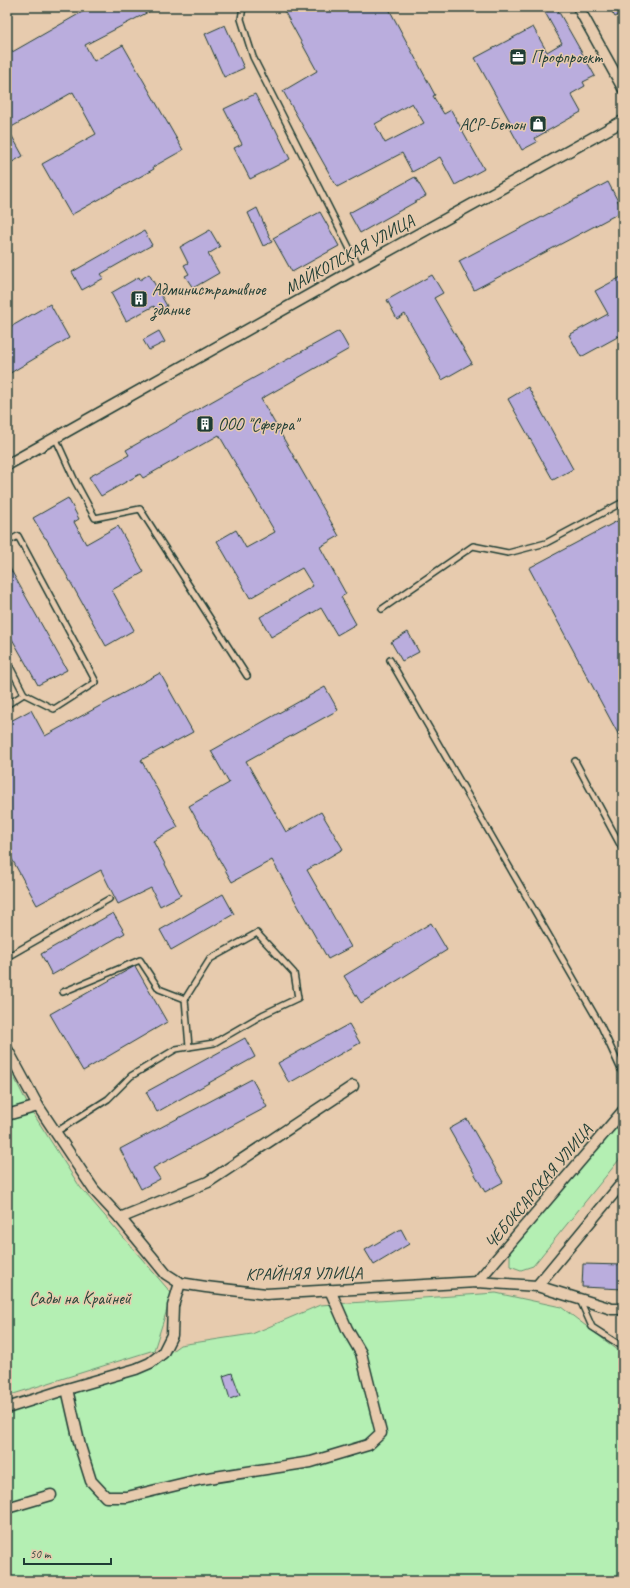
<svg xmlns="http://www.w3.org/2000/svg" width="630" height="1588" font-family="Caveat,sans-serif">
<rect width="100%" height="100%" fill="#e7cbae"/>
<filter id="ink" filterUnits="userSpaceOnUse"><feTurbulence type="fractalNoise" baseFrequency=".025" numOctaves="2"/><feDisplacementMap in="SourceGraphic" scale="8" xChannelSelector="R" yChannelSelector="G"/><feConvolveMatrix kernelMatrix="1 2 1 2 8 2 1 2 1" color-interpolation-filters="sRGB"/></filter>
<g filter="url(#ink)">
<!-- green -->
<g fill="#b4efb3" stroke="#6a9674">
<path d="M7,1063L29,1107L80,1187L172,1294L154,1350L7,1396Z"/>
<path d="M623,1112V1155L533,1266L521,1270L510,1266V1250Z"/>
<path d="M496,1293L561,1307L623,1354V1581H7V1409L147,1369L180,1345L252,1334L320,1305Z"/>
</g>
<!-- building -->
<g fill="#baaddd" stroke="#1f3d34" fill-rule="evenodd">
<path d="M82,7H158L85,45L94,61L123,45L183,150L153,167L154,169L71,215L42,164L96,134L73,92L8,129L23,156L7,165V55L84,11Z"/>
<path d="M282,7H388L435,95L433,96L444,114L451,110L484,169L455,185L440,157L412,172L402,153L337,187L283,91L317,71ZM412,103L424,123L385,143L375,124Z"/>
<path d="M542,7H556L595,76L583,82L585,86L571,94L581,112L535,138L537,142L522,150L509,126L512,125L475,58L533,27L547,52L562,43Z"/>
<path d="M609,7H623V13L615,17Z"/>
<path d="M225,25L244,68L224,77L205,34Z"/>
<path d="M255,94L273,129L275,128L290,159L250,179L234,148L242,144L224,109Z"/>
<path d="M415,177L426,196L360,233L349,213Z"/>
<path d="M608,182L623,211L474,290L459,261Z"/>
<path d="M257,208L272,242L263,246L248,213Z"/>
<path d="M320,212L339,246L292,272L273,238Z"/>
<path d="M210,230L220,247L208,254L219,273L193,288L185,276L189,274L184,265L188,263L180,247Z"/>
<path d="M144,231L152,245L101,274L104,278L82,290L72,272Z"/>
<path d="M149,274L167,306L157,312L154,306L126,321L111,293L139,277L140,280Z"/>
<path d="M432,275L443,293L434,298L472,363L442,380L405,314L397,319L387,300Z"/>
<path d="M623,276V334L581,357L569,335L608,314L595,291Z"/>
<path d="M50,304L69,338L7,375V329Z"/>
<path d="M159,331L165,342L149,350L143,340Z"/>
<path d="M339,331L349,349L261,399L339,536L320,547L346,594L341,597L356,624L337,635L321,608L271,637L260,617L313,586L302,568L250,598L217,541L236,530L246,548L275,532L219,435L143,478L140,474L101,496L89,477L129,455L126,450L241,385Z"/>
<path d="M528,387L573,469L553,480L508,399Z"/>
<path d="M68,498L79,519L74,522L86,544L118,526L144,572L112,590L134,630L106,646L46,538H45L33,518Z"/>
<path d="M623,518V743L529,568Z"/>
<path d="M7,563L67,670L38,685L7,630Z"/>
<path d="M408,632L419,652L402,661L391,642Z"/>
<path d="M160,673L193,732L141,760L178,827L153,841L181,895L160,906L151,888L118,904L101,870L37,905L7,850V723L31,710L45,736Z"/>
<path d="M325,687L338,710L246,761L286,832L321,812L343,849L307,870L351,947L328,959L272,860L232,882L189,806L229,783L211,751Z"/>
<path d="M223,894L234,914L171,950L160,930Z"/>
<path d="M113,913L125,933L52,975L41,954Z"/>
<path d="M431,923L447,950L361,1003L344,976Z"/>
<path d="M135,966L167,1022L83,1071L50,1014Z"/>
<path d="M349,1024L360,1043L289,1083L278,1063Z"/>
<path d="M245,1038L255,1057L157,1112L146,1092Z"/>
<path d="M252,1079L267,1107L153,1168L160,1179L141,1189L120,1149Z"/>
<path d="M467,1119L503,1182L485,1192L449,1129Z"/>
<path d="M401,1229L409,1244L374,1265L365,1250Z"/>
<path d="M583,1264L623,1265V1289L582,1287Z"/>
<path d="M232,1373L240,1395L230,1399L223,1376Z"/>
</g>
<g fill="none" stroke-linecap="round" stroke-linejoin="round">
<!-- lane casing -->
<g stroke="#1f3d34" stroke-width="8">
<g id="lane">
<path d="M243,7L241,19L253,57L359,267"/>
<path d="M55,437L75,481L95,518L140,509L247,676"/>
<path d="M7,542L18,536L96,682L54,709L24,694L7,661"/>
<path d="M382,609L473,546L508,553L546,543L623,502"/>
<path d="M390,660L601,1026L623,1074"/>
<path d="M7,705L24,694"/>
<path d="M575,761L623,850"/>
<path d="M7,957L109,899"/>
<path d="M185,999L189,1047"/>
<path d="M56,1132L108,1099L131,1076L176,1049L214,1043L264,1014L298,998L294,973L257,933L210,959L185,999L159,989L140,960L63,992"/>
<path d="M580,1300L592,1327L623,1347"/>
</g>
</g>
<!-- street casing -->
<g stroke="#1f3d34" stroke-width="13">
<g id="street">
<path d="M578,7L623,88"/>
<path d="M7,465L359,267L623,121"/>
<path d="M7,1049L38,1106L94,1190L120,1218L166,1274L180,1283L206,1287L266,1294L477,1282L537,1286L612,1309H623"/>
<path d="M7,1115L38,1106"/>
<path d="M120,1218L208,1182L353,1086"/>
<path d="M477,1282L623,1111"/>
<path d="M537,1286L623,1182"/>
<path d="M67,1389L80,1446L91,1481L106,1497H127L202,1479L311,1462L368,1445L381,1433L361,1353L347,1329L330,1290"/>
<path d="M7,1408L67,1389L136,1369L150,1363L163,1353L172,1335L173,1306L180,1283"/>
<path d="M7,1508L51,1495"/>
</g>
</g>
<!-- lane -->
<use href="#lane" stroke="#e7cbae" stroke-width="5"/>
<!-- street -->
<use href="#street" stroke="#e7cbae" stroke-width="10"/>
</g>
</g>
<!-- icons -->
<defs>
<g id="office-square" transform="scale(0.9)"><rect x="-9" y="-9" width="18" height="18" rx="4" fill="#1f3d34" stroke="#e7cbae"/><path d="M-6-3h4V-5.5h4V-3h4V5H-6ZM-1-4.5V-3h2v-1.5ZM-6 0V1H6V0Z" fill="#fff"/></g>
<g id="shop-square" transform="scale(0.9)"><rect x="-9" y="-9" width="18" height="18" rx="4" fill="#1f3d34" stroke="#e7cbae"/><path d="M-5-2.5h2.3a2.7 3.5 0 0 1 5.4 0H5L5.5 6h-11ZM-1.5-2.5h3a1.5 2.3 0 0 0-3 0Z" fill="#fff"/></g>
<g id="building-square" transform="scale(0.9)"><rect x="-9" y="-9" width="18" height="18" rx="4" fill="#1f3d34" stroke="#e7cbae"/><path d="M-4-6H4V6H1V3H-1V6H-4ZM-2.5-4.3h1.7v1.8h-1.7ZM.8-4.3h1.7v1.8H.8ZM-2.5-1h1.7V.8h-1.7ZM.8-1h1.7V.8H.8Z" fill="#fff"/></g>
</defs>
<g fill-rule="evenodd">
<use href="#office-square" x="518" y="57"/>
<use href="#shop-square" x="538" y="124"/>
<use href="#building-square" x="139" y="299"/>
<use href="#building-square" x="205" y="424"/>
</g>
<g text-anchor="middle" stroke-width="3" stroke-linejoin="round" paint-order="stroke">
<!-- poi labels -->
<g font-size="17" fill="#1f3d34" stroke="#e7cbae" text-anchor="start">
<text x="531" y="63">Профпроект</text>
<text x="525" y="130" text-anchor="end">АСР-Бетон</text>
<text x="152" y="295">Административное<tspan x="152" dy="20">здание</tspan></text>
<text x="218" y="430">ООО "Сферра"</text>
</g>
<!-- street labels -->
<g font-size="17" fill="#1f3d34" stroke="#e7cbae">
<text transform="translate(349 254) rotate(-29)" y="6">МАЙКОПСКАЯ УЛИЦА</text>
<text transform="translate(538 1186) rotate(-50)" y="6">ЧЕБОКСАРСКАЯ УЛИЦА</text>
<text transform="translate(304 1273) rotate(-1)" y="6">КРАЙНЯЯ УЛИЦА</text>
</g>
<!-- park labels -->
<g font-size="17" fill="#26463a" stroke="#e7cbae">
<text x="80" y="1304">Сады на Крайней</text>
</g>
</g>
<!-- margin -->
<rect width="630" height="1588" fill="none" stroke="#e7cbae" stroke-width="24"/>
<rect x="12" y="12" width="606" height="1564" fill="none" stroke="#1f3d34" stroke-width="1.5" filter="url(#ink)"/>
<!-- scale -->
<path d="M24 1558v6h87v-6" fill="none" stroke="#1f3d34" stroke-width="2"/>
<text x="30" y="1558" font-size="12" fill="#1f3d34" stroke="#e7cbae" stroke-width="3" paint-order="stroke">50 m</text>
</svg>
